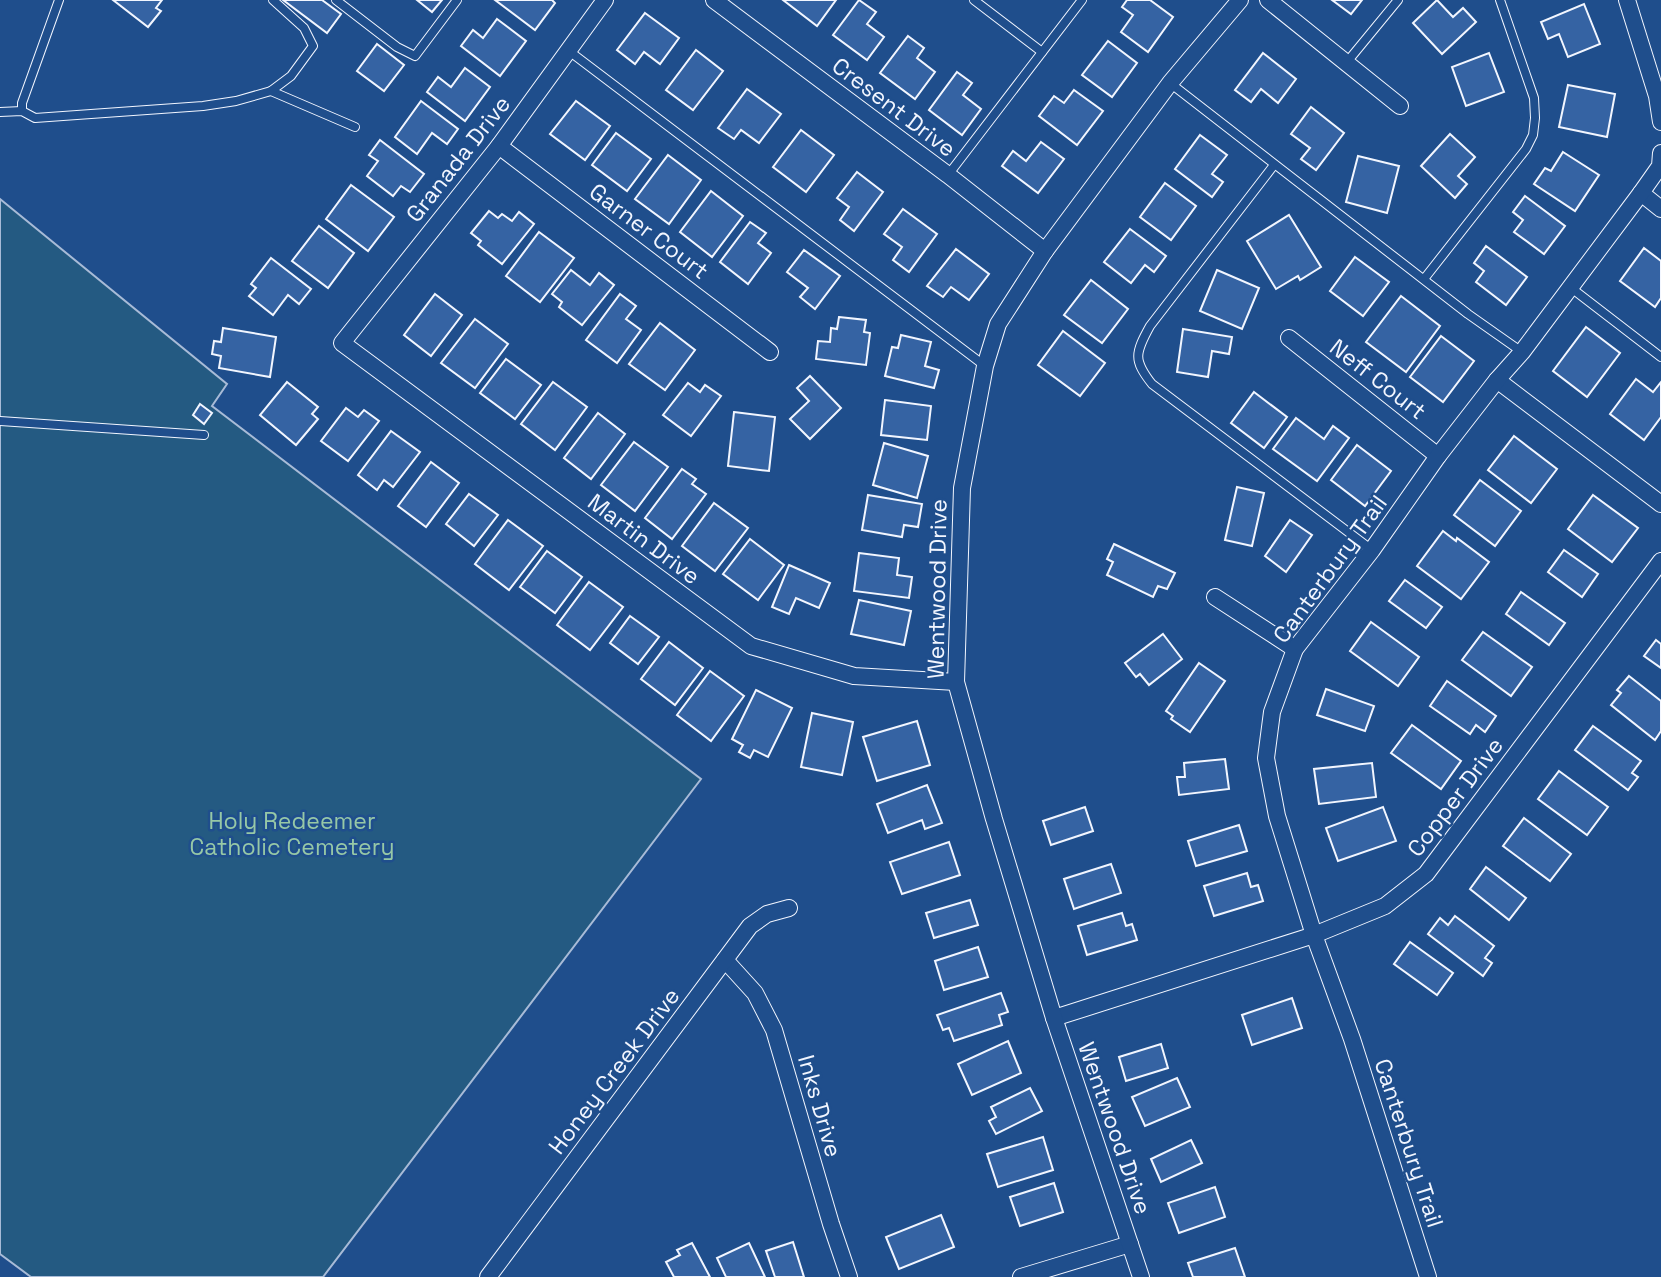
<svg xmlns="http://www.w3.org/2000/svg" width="1661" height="1277" font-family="'Space Grotesk',sans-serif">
<rect width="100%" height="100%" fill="#1f4e8c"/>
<!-- green -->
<path fill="#245a82" stroke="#a8bbd7" stroke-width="2" d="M0,199L227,384L212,406L701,779L323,1277H31L0,1254Z"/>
<!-- building -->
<g fill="#3563a3" stroke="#f2f6ff" stroke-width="2">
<path d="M113,0H162L156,8L161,11L148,27Z"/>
<path d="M283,0H322L341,14L327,33Z"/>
<path d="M417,0H442L432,12Z"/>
<path d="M495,0H552L555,3L535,30Z"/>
<path d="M783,0H836L817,26Z"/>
<path d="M859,0L876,12L867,24L884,37L867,60L833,35Z"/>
<path d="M1127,0H1150L1173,17L1148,52L1121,32L1133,15L1122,7Z"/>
<path d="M1332,0H1362L1351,14Z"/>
<path d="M1437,0L1453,17L1463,8L1476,22L1442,54L1413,23Z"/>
<path d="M1584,4L1600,44L1568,57L1559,34L1548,39L1541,22Z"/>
<path d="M645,13L679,38L660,64L644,52L635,64L617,50Z"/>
<path d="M497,19L526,41L500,76L461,46L473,30L483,38Z"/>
<path d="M908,36L924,48L917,58L935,72L915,99L880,73Z"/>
<path d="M1108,41L1137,63L1112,97L1082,75Z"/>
<path d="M377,44L404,65L384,91L357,71Z"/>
<path d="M696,50L723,71L693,110L666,90Z"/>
<path d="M1263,53L1296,79L1278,103L1261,89L1251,102L1235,90Z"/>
<path d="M1489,53L1504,92L1466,106L1452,67Z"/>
<path d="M465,68L490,87L465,121L427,92L438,77L451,87Z"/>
<path d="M957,72L972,83L963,95L981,109L962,135L929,110Z"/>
<path d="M1568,85L1615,94L1607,137L1559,127Z"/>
<path d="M747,89L781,114L759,143L741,130L734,139L718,128Z"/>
<path d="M1074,90L1103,111L1077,145L1039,116L1054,96L1064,103Z"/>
<path d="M421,101L458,129L447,144L432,133L417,154L395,137Z"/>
<path d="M576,101L610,126L585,160L550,134Z"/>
<path d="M1311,107L1344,133L1316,170L1301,159L1310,148L1291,134Z"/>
<path d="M801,130L834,155L806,192L773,167Z"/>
<path d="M616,133L651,159L627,191L592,165Z"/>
<path d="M1450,134L1475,157L1458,176L1467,184L1455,198L1421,166Z"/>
<path d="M1200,135L1227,155L1212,174L1223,182L1212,197L1175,169Z"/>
<path d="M380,140L424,174L410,192L401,186L393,196L367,176L378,161L369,155Z"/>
<path d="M1041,142L1064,159L1038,193L1002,166L1013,151L1026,161Z"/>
<path d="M1563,152L1599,175L1575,211L1534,184L1545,168L1551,171Z"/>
<path d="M668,155L701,180L669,224L635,199Z"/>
<path d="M1358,156L1399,166L1387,213L1346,202Z"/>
<path d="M857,172L883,192L854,231L840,220L849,207L837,198Z"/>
<path d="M1165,183L1196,206L1171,240L1140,217Z"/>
<path d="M351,185L394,217L368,251L326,219Z"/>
<path d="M711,191L743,216L712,257L680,232Z"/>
<path d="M1525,196L1565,226L1544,254L1514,232L1523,220L1513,212Z"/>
<path d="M903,209L937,234L909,272L893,260L902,247L884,234Z"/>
<path d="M489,211L498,218L502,214L512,221L519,212L534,224L502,264L478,245L481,241L471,233Z"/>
<path d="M1289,215L1321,267L1300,280L1298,276L1276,289L1247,241Z"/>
<path d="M750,222L766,233L758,243L771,253L748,284L720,262Z"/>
<path d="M319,226L354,253L328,288L292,261Z"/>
<path d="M1130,229L1166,256L1154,272L1145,265L1131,283L1104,262Z"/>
<path d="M539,232L574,258L540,302L506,276Z"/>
<path d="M1486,246L1527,277L1506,305L1476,282L1484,271L1474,263Z"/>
<path d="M1644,248L1661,261V298L1655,307L1620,281Z"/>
<path d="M956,249L989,274L969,300L951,287L943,297L927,286Z"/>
<path d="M804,250L840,276L815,309L800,297L808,288L787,272Z"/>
<path d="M1355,257L1389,282L1363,316L1330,291Z"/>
<path d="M271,258L311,289L299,304L288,295L273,315L249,296L256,288L251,284Z"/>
<path d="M571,270L590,285L599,273L614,285L582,325L559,307L562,302L552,294Z"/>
<path d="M1217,270L1259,288L1242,329L1200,311Z"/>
<path d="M1091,280L1128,309L1102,343L1064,315Z"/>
<path d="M435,294L462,315L431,356L404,335Z"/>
<path d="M620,294L636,306L626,319L641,330L617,363L586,340Z"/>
<path d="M1401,296L1440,326L1406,372L1366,342Z"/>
<path d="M839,317L866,320L864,332L870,333L866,365L816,359L818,341L830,342L831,328L837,329Z"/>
<path d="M475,319L508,344L475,388L441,363Z"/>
<path d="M660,323L695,350L665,390L629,364Z"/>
<path d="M1586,327L1620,353L1587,397L1553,371Z"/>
<path d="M223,328L276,337L270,377L219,368L221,356L212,354L214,341L221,342Z"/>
<path d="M1183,329L1232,337L1229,354L1212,351L1208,377L1177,372Z"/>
<path d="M1063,331L1105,363L1080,396L1038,365Z"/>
<path d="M901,335L931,342L925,366L939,370L934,388L885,376L892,347L898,348Z"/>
<path d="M1441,336L1474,361L1443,402L1410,377Z"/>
<path d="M506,359L541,385L515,419L480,393Z"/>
<path d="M810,376L841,408L810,439L790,419L809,401L797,388Z"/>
<path d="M1636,379L1653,392L1661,382V417L1644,440L1610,414Z"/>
<path d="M287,382L318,407L312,414L318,419L296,445L260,415Z"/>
<path d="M553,382L587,407L555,450L521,424Z"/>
<path d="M688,383L700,392L705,385L721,396L691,436L663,415Z"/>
<path d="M1254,392L1287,417L1264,448L1231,423Z"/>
<path d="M885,400L931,406L927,440L881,435Z"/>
<path d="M200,404L212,413L204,424L193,415Z"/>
<path d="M346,408L358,417L364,410L379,421L348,461L321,441Z"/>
<path d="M734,412L775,417L769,471L728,466Z"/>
<path d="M598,413L625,434L591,479L564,458Z"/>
<path d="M1296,418L1324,439L1333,426L1349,438L1317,481L1273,449Z"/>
<path d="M391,431L420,452L393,487L384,480L377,490L358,475Z"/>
<path d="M1514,436L1557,469L1531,503L1488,470Z"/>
<path d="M634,442L668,467L635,511L601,485Z"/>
<path d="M884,443L928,456L917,498L873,485Z"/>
<path d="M1357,445L1391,471L1365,506L1331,480Z"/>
<path d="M431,462L459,483L426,527L398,506Z"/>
<path d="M682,469L696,479L692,484L706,494L672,539L645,518Z"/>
<path d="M1480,480L1521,511L1495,546L1454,515Z"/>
<path d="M1237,487L1264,493L1252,546L1225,540Z"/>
<path d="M469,494L498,515L474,546L446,524Z"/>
<path d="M868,495L922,504L918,527L904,525L902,537L862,530Z"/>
<path d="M1593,495L1638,528L1612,562L1568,529Z"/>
<path d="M714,503L748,528L715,571L682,546Z"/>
<path d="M508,520L543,546L509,590L475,564Z"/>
<path d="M1290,520L1312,535L1286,572L1265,556Z"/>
<path d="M1443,531L1456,541L1457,538L1489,562L1461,599L1417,566Z"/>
<path d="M750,539L784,565L758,600L723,574Z"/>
<path d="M1114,544L1175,573L1167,589L1158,586L1153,597L1107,575L1113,562L1107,559Z"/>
<path d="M1564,550L1598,574L1582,597L1548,572Z"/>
<path d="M547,551L582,577L555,613L520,587Z"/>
<path d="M859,553L899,558L897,575L912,577L909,598L854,591Z"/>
<path d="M789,565L830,583L819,608L796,598L789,614L772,607Z"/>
<path d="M1405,580L1442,607L1426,628L1389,601Z"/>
<path d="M589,582L623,607L590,650L557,625Z"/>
<path d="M1521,592L1565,623L1549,645L1506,614Z"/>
<path d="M859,600L911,611L904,645L851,634Z"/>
<path d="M630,616L659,637L638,664L610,643Z"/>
<path d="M1371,622L1419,657L1398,686L1350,651Z"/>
<path d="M1483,632L1532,667L1511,696L1462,660Z"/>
<path d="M1163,634L1182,659L1149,685L1140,674L1136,677L1125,663Z"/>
<path d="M1656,640L1661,644V668L1644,656Z"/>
<path d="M669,642L703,668L675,705L641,679Z"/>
<path d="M1199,663L1225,681L1190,732L1171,719L1173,716L1166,711Z"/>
<path d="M710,671L744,696L711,741L677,715Z"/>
<path d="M1629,676L1661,701V731L1655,740L1611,705L1621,693L1617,690Z"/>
<path d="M1447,681L1496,716L1485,732L1476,725L1470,734L1430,706Z"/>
<path d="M1326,689L1374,706L1365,731L1317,715Z"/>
<path d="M756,690L792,708L768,757L754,750L750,758L739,752L743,745L732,739Z"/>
<path d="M812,713L853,722L842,775L801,767Z"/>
<path d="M917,721L930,765L877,781L863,737Z"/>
<path d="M1412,725L1461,761L1441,789L1391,753Z"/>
<path d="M1593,726L1641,761L1632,773L1638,777L1628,790L1575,750Z"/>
<path d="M1225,759L1229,789L1179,795L1177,777H1185L1184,763Z"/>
<path d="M1372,763L1376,797L1319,804L1314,769Z"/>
<path d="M1559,771L1608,807L1587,835L1538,799Z"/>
<path d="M927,785L942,823L925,829L922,820L888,833L877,804Z"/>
<path d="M1085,807L1093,831L1051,845L1043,821Z"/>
<path d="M1383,807L1396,841L1338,861L1326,828Z"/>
<path d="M1524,818L1571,854L1550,881L1503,846Z"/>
<path d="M1239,825L1247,851L1196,866L1188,841Z"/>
<path d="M949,842L960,875L902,894L890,862Z"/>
<path d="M1111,864L1121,893L1074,909L1064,879Z"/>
<path d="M1486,867L1526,898L1509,920L1470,889Z"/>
<path d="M1247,873L1251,887L1258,885L1263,901L1214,916L1204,886Z"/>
<path d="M970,900L978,925L934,938L926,913Z"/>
<path d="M1122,913L1126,926L1132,924L1137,940L1087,955L1078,926Z"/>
<path d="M1455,916L1494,946L1485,958L1492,963L1483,976L1428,934L1440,918L1448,925Z"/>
<path d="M1410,942L1453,973L1437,995L1394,964Z"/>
<path d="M978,947L988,977L944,990L935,961Z"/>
<path d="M1001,993L1008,1012L999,1015L1002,1025L954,1041L949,1028L943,1030L937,1015Z"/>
<path d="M1292,998L1302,1028L1252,1045L1242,1015Z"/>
<path d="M1008,1041L1021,1073L972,1095L958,1064Z"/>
<path d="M1161,1044L1168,1068L1126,1081L1119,1057Z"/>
<path d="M1177,1078L1190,1107L1145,1126L1132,1097Z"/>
<path d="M1030,1088L1042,1111L996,1134L989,1121L996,1117L991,1107Z"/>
<path d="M1043,1137L1053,1170L998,1187L987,1154Z"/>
<path d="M1191,1140L1202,1163L1161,1182L1151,1159Z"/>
<path d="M1054,1183L1063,1212L1020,1226L1010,1197Z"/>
<path d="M1215,1187L1225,1217L1179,1233L1168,1203Z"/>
<path d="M941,1215L954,1247L899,1269L886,1237Z"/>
<path d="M793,1242L804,1277H775L766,1251Z"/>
<path d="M692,1243L710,1277H674L666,1262L680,1255L677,1250Z"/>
<path d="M749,1243L765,1277H726L717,1258Z"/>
<path d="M1235,1248L1245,1277H1193L1188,1263Z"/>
</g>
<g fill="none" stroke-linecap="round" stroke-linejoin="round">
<!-- service casing -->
<g stroke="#f2f6ff" stroke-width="10">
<g id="service">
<path d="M336,0L397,47L415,56L457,0"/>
<path d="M974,0L1042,52"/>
<path d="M569,51L985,366"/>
<path d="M1347,62L1398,0"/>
<path d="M1170,83L1468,314L1522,352"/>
<path d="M271,91L355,127"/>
<path d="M22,111V103L59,0"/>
<path d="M0,112L22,111L35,118L203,106L236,101L271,91L291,76L313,46L304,28L273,0"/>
<path d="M1274,165L1150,326C1135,353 1133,360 1152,384L1372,550"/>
<path d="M948,175L1082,0"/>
<path d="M1424,279L1526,149L1533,135L1535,118L1534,98L1500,0"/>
<path d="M1570,287L1661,357"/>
<path d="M0,421L204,435"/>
</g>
</g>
<!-- minor casing -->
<g stroke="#f2f6ff" stroke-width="18">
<g id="minor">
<path d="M605,0L499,146L342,343L751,646L854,676L956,682"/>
<path d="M714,0L948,175L1045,251"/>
<path d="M1268,0L1400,106"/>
<path d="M1627,0L1657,96L1661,122"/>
<path d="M499,146L770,352"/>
<path d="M1641,193L1661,209"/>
<path d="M1289,338L1438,456"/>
<path d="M1497,380L1661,504"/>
<path d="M1215,597L1295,649"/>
<path d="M725,960L755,993L774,1030L831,1224L849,1277"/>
<path d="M1054,1018L1314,935L1385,906L1426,874L1661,561"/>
<path d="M488,1277L750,926L767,914L789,908"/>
<path d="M1021,1277L1130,1244"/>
<path d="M1141,1277L1054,1018L994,819L956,682L962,488L985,366L998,324L1045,251L1170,83L1240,0"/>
<path d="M1428,1277L1352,1039L1314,935L1277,816L1266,758L1272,712L1295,649L1372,550L1438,456L1497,380L1522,352L1641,193L1660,166L1661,153"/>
</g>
</g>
<!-- service -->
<use href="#service" stroke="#1f4e8c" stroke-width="8"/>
<!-- minor -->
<use href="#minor" stroke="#1f4e8c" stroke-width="16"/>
</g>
<g text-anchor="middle" stroke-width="5" stroke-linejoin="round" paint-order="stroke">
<!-- street labels -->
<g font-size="23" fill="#f2f6ff" stroke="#1f4e8c">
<text transform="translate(894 107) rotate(37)" y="8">Cresent Drive</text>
<text transform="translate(458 159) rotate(-52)" y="8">Granada Drive</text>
<text transform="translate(649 231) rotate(37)" y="8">Garner Court</text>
<text transform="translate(1378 379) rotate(38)" y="8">Neff Court</text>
<text transform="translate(644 539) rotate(37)" y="8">Martin Drive</text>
<text transform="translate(1330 569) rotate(-54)" y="8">Canterbury Trail</text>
<text transform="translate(937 589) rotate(-89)" y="8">Wentwood Drive</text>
<text transform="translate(1455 797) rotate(-53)" y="8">Copper Drive</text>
<text transform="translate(614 1071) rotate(-53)" y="8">Honey Creek Drive</text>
<text transform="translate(820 1106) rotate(74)" y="8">Inks Drive</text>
<text transform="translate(1115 1128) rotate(71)" y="8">Wentwood Drive</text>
<text transform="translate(1409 1143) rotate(72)" y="8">Canterbury Trail</text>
</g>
<!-- park labels -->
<g font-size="23" fill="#97c8a6" stroke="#1f4e8c">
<text x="292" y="829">Holy Redeemer<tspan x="292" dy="26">Catholic Cemetery</tspan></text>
</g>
</g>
</svg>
